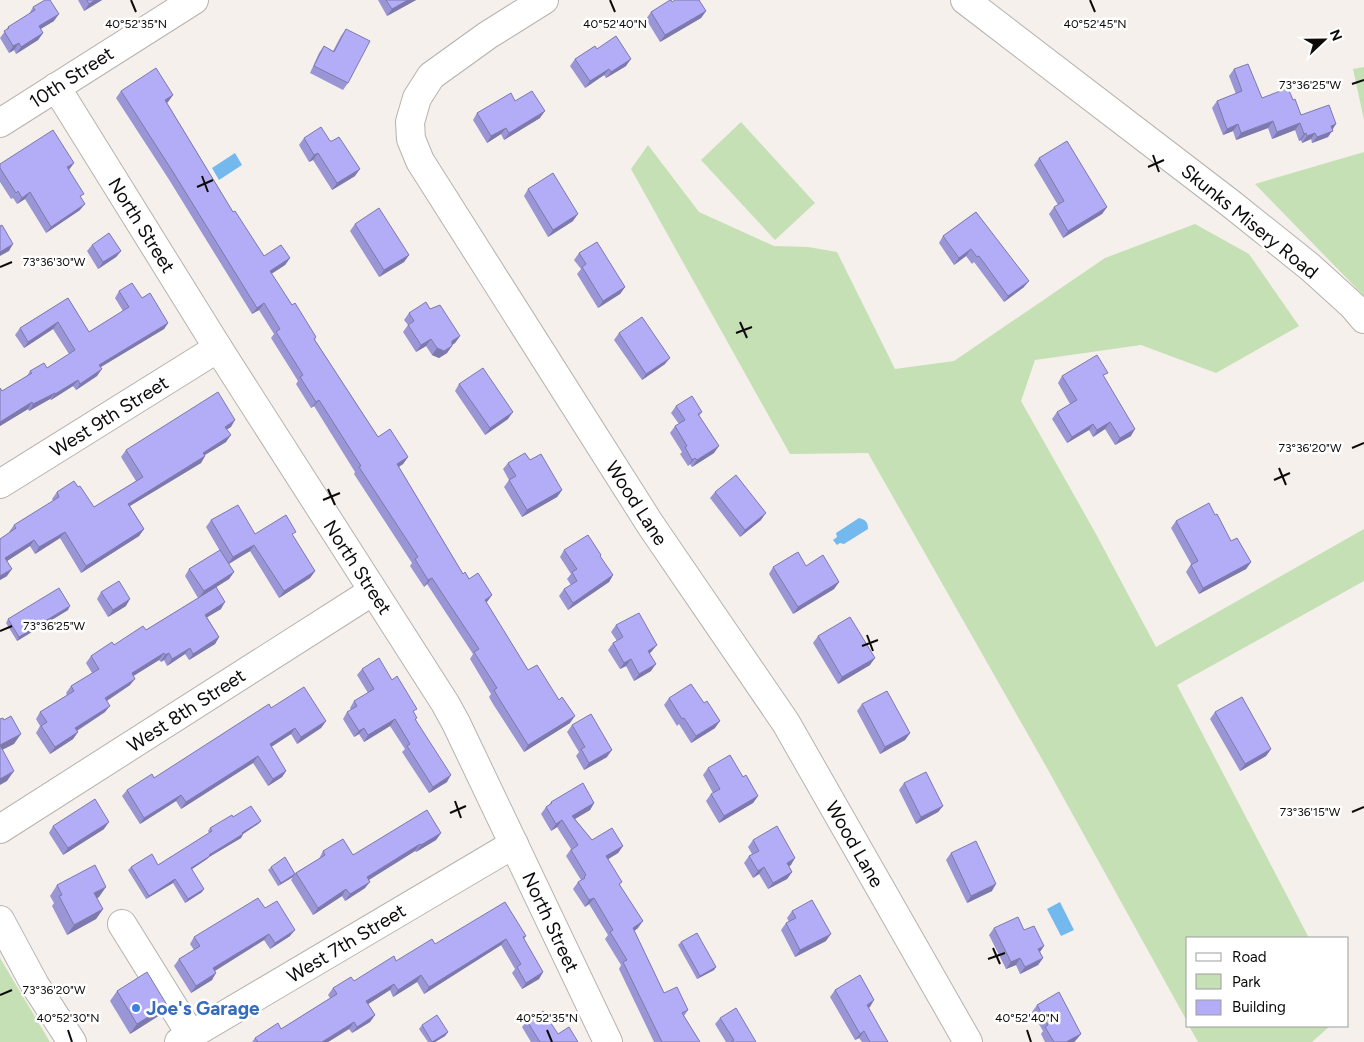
<svg xmlns="http://www.w3.org/2000/svg" width="1364" height="1042" font-family="Figtree,sans-serif">
<rect width="100%" height="100%" fill="#f5f0eb"/>
<!-- green -->
<g fill="#c5e0b4">
<path d="M1364,67V120L1353,69Z"/>
<path d="M741,122L815,203L775,240L701,160Z"/>
<path d="M648,145L699,212L774,246L808,247L837,252L895,369L954,361L1105,258L1195,224L1249,254L1299,326L1216,373L1141,345L1035,360L1021,401L1096,534L1156,647L1364,529V581L1177,685L1309,938H1188V1023L1047,768L868,453L790,454L631,169Z"/>
<path d="M1364,152V296L1255,184Z"/>
<path d="M0,958L50,1042H0Z"/>
<path d="M1189,1026H1330L1312,1042H1198Z"/>
</g>
<!-- water -->
<g fill="#73b9ee">
<path d="M235,153L242,165L219,180L212,168Z"/>
<path d="M859,518C866,520 868,522 868,529L844,544L840,543L837,545L833,540L837,537L836,533Z"/>
<path d="M1060,902L1074,930L1061,936L1047,909Z"/>
</g>
<g fill="none" stroke-linecap="round" stroke-linejoin="round">
<!-- minor casing -->
<g stroke="#b7b2ae" stroke-width="30">
<g id="minor">
<path d="M544,0L488,35L431,76L417,98L410,122L411,139L420,161L650,524L786,723L968,1042"/>
<path d="M56,87L218,348L445,703L456,723L608,1042"/>
<path d="M0,123L194,0"/>
<path d="M0,484L218,348"/>
<path d="M0,829L373,591"/>
<path d="M122,924L191,1035"/>
<path d="M179,1042L514,844"/>
</g>
</g>
<!-- major casing -->
<g stroke="#b7b2ae" stroke-width="30">
<g id="major">
<path d="M965,0L1230,203L1310,267L1353,306L1364,319"/>
<path d="M0,920L35,985L72,1042"/>
</g>
</g>
<!-- minor -->
<use href="#minor" stroke="#fff" stroke-width="28"/>
<!-- major -->
<use href="#major" stroke="#fff" stroke-width="28"/>
</g>
<!-- wall -->
<g fill="#9a95d4">
<path d="M78,0H102L84,11Z"/>
<path d="M378,0H416L387,16Z"/>
<path d="M672,2L706,11L701,18L660,42L646,19L651,12Z"/>
<path d="M33,7L54,21L40,29L43,33L38,40L16,54L14,50L9,53L0,38L8,27L29,14Z"/>
<path d="M346,29L348,83L343,90L310,73L319,53L324,46L333,51L341,36Z"/>
<path d="M597,49L626,66L606,78L604,75L585,88L570,66L575,59Z"/>
<path d="M1234,69L1262,98L1293,100L1301,115L1333,130L1328,137L1312,143L1311,139L1302,143L1301,140L1299,141L1295,130L1272,139L1268,128L1236,140L1233,131L1223,135L1212,108L1217,101L1236,94L1229,76Z"/>
<path d="M121,91L173,95L167,103L233,212L264,256L290,258L285,265L271,274L292,305L316,337L315,340L378,437L408,457L403,464L399,467L463,574L492,595L486,602L528,670L570,723L524,752L493,704L489,697L491,694L470,659L473,654L427,584L424,587L410,566L412,563L354,474L355,472L314,406L311,408L296,384L298,381L271,338L274,334L259,310L252,314L168,178L116,98Z"/>
<path d="M515,101L540,118L504,140L501,134L487,143L473,120L477,113Z"/>
<path d="M304,138L330,141L355,176L332,190L313,160L309,162L299,145Z"/>
<path d="M1039,158L1107,207L1102,214L1063,238L1049,214L1054,207L1058,205L1034,165Z"/>
<path d="M0,164L69,170L81,198L80,210L46,233L25,199L17,204L13,198L11,199L0,182Z"/>
<path d="M528,189L573,221L548,237L524,196Z"/>
<path d="M976,212L1024,287L1004,302L974,262L972,264L966,256L954,265L939,243L943,236Z"/>
<path d="M355,224L409,255L404,262L379,277L350,231Z"/>
<path d="M92,245L121,251L116,257L98,269L87,251Z"/>
<path d="M579,253L625,287L620,294L598,308L577,274L581,269L574,260Z"/>
<path d="M119,291L142,298L168,323L164,329L101,367L97,376L76,390L73,386L51,400L50,399L29,411L28,409L0,426V388L2,391L27,376L30,371L47,368L69,354L53,329L24,348L15,335L20,328L68,298L89,332L123,311L115,298Z"/>
<path d="M409,313L460,336L455,343L452,345L447,353L439,358L432,355L426,346L416,352L403,332L408,325L404,320Z"/>
<path d="M619,333L665,364L642,380L614,340Z"/>
<path d="M1062,376L1104,377L1131,436L1115,445L1105,429L1093,437L1089,430L1067,443L1052,419L1057,412L1070,404L1058,383Z"/>
<path d="M459,384L508,419L485,435L455,391Z"/>
<path d="M676,406L702,412L699,416L714,453L692,467L690,464L688,466L680,454L682,452L670,433L675,426L679,424L671,413Z"/>
<path d="M231,427L227,429L226,442L205,455V456L201,463L130,506L144,529L139,536L81,573L60,538L35,554L30,546L7,561V576L0,580V539L10,532H9L14,525L53,501L52,499L57,492L78,487L94,507L136,481L121,457L126,450Z"/>
<path d="M530,460L562,490L557,497L522,517L504,487L509,480L503,469L508,463Z"/>
<path d="M715,492L761,520L740,537L710,498Z"/>
<path d="M1215,515L1231,541L1251,562L1246,569L1199,594L1186,572L1191,564L1171,528L1176,521Z"/>
<path d="M211,520L255,534L293,536L315,571L310,578L279,598L250,551L229,564L234,572L229,579L216,587L221,609L207,617L219,637L215,644L189,660L185,654L167,666L164,660L161,662L159,660L133,676L130,685L107,701L105,712L77,731L78,732L73,739L50,754L36,733L40,726L36,719L40,712L67,695L66,693L71,686L92,673L86,663L91,656L146,630L198,598L185,576L189,569L220,551L206,527Z"/>
<path d="M564,550L613,575L609,582L568,610L559,596L564,589L571,585L567,579L571,574L560,557Z"/>
<path d="M806,566L839,582L834,589L793,614L769,574L773,567Z"/>
<path d="M101,592L126,606L108,617L97,599Z"/>
<path d="M68,610L17,641L6,623L8,619Z"/>
<path d="M616,625L652,651L650,653L651,671L634,681L626,666L620,669L608,650L613,643L617,641L611,632Z"/>
<path d="M818,636L870,665L838,684L813,643Z"/>
<path d="M362,669L392,680L414,713L416,720L447,782L429,793L402,752L405,749L390,726L364,742L359,734L354,737L343,719L347,712L351,710L350,708L354,701L368,693L357,675Z"/>
<path d="M669,698L715,728L691,743L679,724L677,726L664,705Z"/>
<path d="M862,704L910,733L905,740L880,754L857,711Z"/>
<path d="M271,708L326,721L321,728L297,744L291,734L271,747L286,771L282,777L268,786L253,763L181,809L176,801L140,824L122,796L127,790L154,778Z"/>
<path d="M1215,712L1271,749L1266,756L1240,771L1210,719Z"/>
<path d="M572,725L607,757L584,770L576,756L579,752L567,732Z"/>
<path d="M708,768L743,777L758,796L753,803L719,823L706,801L711,794L713,793L703,775Z"/>
<path d="M904,783L943,806L938,812L916,824L899,790Z"/>
<path d="M551,802L594,803L590,810L575,819L592,840L623,846L618,853L608,859L620,885L638,928L634,931L664,993L688,1010L684,1016L700,1042H654L619,969L621,965L605,939L608,935L589,904L585,907L573,889L578,882L581,880L566,856L571,849L557,827L551,831L541,814L546,807L549,805Z"/>
<path d="M233,817L261,821L258,824L243,834L241,838L209,857L207,859L192,869L202,892L185,903L173,883L146,899L128,870L131,867L158,865L209,833L208,831L210,828Z"/>
<path d="M53,826L104,829L63,855L49,833Z"/>
<path d="M441,833L436,840L416,852L415,851L369,880L365,888L345,901L342,896L313,915L291,880L293,877L278,886L268,870L271,867L295,873L319,859L323,851L353,855Z"/>
<path d="M753,840L791,865L789,866L792,872L787,879L768,889L759,874L753,878L744,863L749,856L752,854L748,847Z"/>
<path d="M951,853L992,891L967,903L946,860Z"/>
<path d="M57,885L99,897L97,898L103,909L96,919L67,935L52,906L54,903L50,896Z"/>
<path d="M265,908L290,936L270,949L264,940L215,971L212,980L191,993L174,966L179,959L194,950L190,944L194,937Z"/>
<path d="M792,911L826,941L795,957L781,930L786,923L789,922L787,918Z"/>
<path d="M994,928L1024,930L1044,946L1040,952L1043,958L1038,965L1020,974L1016,965L1006,969L989,935Z"/>
<path d="M526,936L524,939L543,972L539,979L522,989L512,973L515,969L501,945L424,994L417,982L393,997L390,990L368,1004L375,1015L370,1022L352,1033L349,1029L328,1042H252L255,1038L281,1029L330,998L328,995L333,988L354,981L435,944Z"/>
<path d="M681,942L716,967L714,970L697,979L678,945Z"/>
<path d="M835,990L870,1007L868,1008L888,1042H862L859,1038L855,1040L830,997Z"/>
<path d="M117,991L167,1005L160,1015L130,1034L110,1001Z"/>
<path d="M1037,1005L1081,1034L1076,1040L1074,1042H1045L1041,1034L1043,1031L1032,1012Z"/>
<path d="M720,1018L756,1042H726L715,1024Z"/>
<path d="M527,1021L558,1034L578,1042H531L522,1027Z"/>
<path d="M422,1025L448,1032L445,1036L435,1042H428L419,1029Z"/>
</g>
<!-- shaded-wall -->
<g fill="#7d79ad">
<path d="M95,0H102L84,11L89,4Z"/>
<path d="M408,0H416L387,16L392,9Z"/>
<path d="M706,11L701,18L660,42L665,35Z"/>
<path d="M59,14L54,21L34,33L39,26Z"/>
<path d="M43,33L38,40L16,54L21,47Z"/>
<path d="M19,43L14,50L9,53L13,46Z"/>
<path d="M631,59L626,66L606,78L611,72Z"/>
<path d="M609,69L604,75L585,88L590,81Z"/>
<path d="M173,95L168,102L160,107L165,100Z"/>
<path d="M545,111L540,118L504,140L509,133Z"/>
<path d="M1273,121L1268,128L1236,140L1241,133Z"/>
<path d="M1300,123L1295,130L1272,139L1277,132Z"/>
<path d="M1238,124L1233,131L1223,135L1227,129Z"/>
<path d="M1336,124L1328,137L1312,143L1317,137L1331,126Z"/>
<path d="M506,128L501,134L487,143L491,136Z"/>
<path d="M1306,133L1301,140L1299,141L1304,134Z"/>
<path d="M1315,133L1311,139L1302,143L1307,136Z"/>
<path d="M318,153L313,160L309,162L314,155Z"/>
<path d="M74,163L69,170L67,167Z"/>
<path d="M360,169L355,176L332,190L337,183Z"/>
<path d="M30,192L25,199L17,204L22,198Z"/>
<path d="M85,204L80,210L46,233L51,227Z"/>
<path d="M1107,207L1102,214L1063,238L1068,231Z"/>
<path d="M578,214L573,221L548,237L553,230Z"/>
<path d="M13,244L9,251L0,256V252Z"/>
<path d="M971,249L966,256L954,265L959,258Z"/>
<path d="M121,251L116,257L98,269L103,262Z"/>
<path d="M409,255L404,262L379,277L384,270Z"/>
<path d="M290,258L285,265L265,278L270,271Z"/>
<path d="M1029,281L1024,287L1004,302L1008,296Z"/>
<path d="M625,287L620,294L598,308L603,301Z"/>
<path d="M264,303L259,310L252,314L257,308Z"/>
<path d="M58,322L53,329L24,348L28,342Z"/>
<path d="M168,323L164,329L94,371L99,365Z"/>
<path d="M460,336L455,343L447,348L452,341Z"/>
<path d="M431,339L426,346L416,352L421,345Z"/>
<path d="M452,346L447,353L439,358L432,355L437,348Z"/>
<path d="M670,358L665,364L642,380L646,374Z"/>
<path d="M102,369L97,376L76,390L80,384Z"/>
<path d="M78,380L73,386L51,400L55,394Z"/>
<path d="M55,393L50,399L29,411L33,404Z"/>
<path d="M319,400L314,406L311,408L316,402Z"/>
<path d="M32,402L28,409L0,426V422Z"/>
<path d="M513,412L508,419L485,435L490,428Z"/>
<path d="M235,420L231,427L221,433L225,427Z"/>
<path d="M1110,422L1105,429L1093,437L1097,430Z"/>
<path d="M1093,424L1089,430L1067,443L1072,437Z"/>
<path d="M1135,429L1131,436L1115,445L1120,438Z"/>
<path d="M231,435L226,442L198,459L203,453Z"/>
<path d="M719,446L714,453L692,467L697,460Z"/>
<path d="M205,456L201,463L123,510L128,504Z"/>
<path d="M408,457L403,464L392,471L397,464Z"/>
<path d="M695,458L690,464L688,466L692,460Z"/>
<path d="M562,490L557,497L522,517L527,510Z"/>
<path d="M766,513L761,520L740,537L745,530Z"/>
<path d="M144,529L139,536L81,573L86,566Z"/>
<path d="M65,532L60,538L35,554L39,547Z"/>
<path d="M34,540L30,546L1,565L5,558Z"/>
<path d="M254,545L250,551L228,564L233,557Z"/>
<path d="M1251,562L1246,569L1199,594L1203,588Z"/>
<path d="M12,569L7,576L0,580V576Z"/>
<path d="M315,571L310,578L279,598L284,591Z"/>
<path d="M234,572L229,579L199,598L204,591Z"/>
<path d="M613,575L609,582L568,610L573,603Z"/>
<path d="M432,578L427,584L424,587L428,580Z"/>
<path d="M839,582L834,589L793,614L798,607Z"/>
<path d="M492,595L487,602L480,606L485,600Z"/>
<path d="M130,599L126,606L108,617L113,610Z"/>
<path d="M225,602L221,609L201,621L205,615Z"/>
<path d="M70,606L68,610L17,641L19,637Z"/>
<path d="M219,637L215,644L189,660L193,654Z"/>
<path d="M657,645L652,651L644,658L648,651Z"/>
<path d="M190,648L185,654L167,666L172,659Z"/>
<path d="M164,653L159,660L127,680L132,673Z"/>
<path d="M169,653L164,660L161,662L165,655Z"/>
<path d="M875,658L870,665L838,684L842,677Z"/>
<path d="M631,659L626,666L620,669L624,663Z"/>
<path d="M656,664L651,671L634,681L639,674Z"/>
<path d="M135,679L130,685L100,705L105,698Z"/>
<path d="M110,706L105,712L70,735L75,728Z"/>
<path d="M575,716L570,723L524,752L528,745Z"/>
<path d="M395,719L390,726L364,742L368,735Z"/>
<path d="M326,721L321,728L297,744L301,737Z"/>
<path d="M720,721L715,728L691,743L696,736Z"/>
<path d="M295,728L291,734L265,751L270,744Z"/>
<path d="M364,728L359,734L354,737L359,731Z"/>
<path d="M78,732L73,739L50,754L55,747Z"/>
<path d="M910,733L905,740L880,754L885,747Z"/>
<path d="M21,734L14,744L0,751V745Z"/>
<path d="M1271,749L1266,756L1240,771L1245,764Z"/>
<path d="M612,750L607,757L584,770L589,763Z"/>
<path d="M258,756L253,763L181,809L186,802Z"/>
<path d="M14,771L7,781L0,785V779Z"/>
<path d="M286,771L282,777L268,786L273,779Z"/>
<path d="M451,775L447,782L429,793L433,787Z"/>
<path d="M181,795L176,801L140,824L144,818Z"/>
<path d="M758,796L753,803L719,823L724,816Z"/>
<path d="M594,803L590,810L568,823L572,816Z"/>
<path d="M943,806L938,812L916,824L921,817Z"/>
<path d="M562,820L557,827L551,831L556,824Z"/>
<path d="M261,821L258,824L240,836L242,833Z"/>
<path d="M109,822L104,829L63,855L68,848Z"/>
<path d="M441,833L436,840L416,852L421,845Z"/>
<path d="M243,834L241,838L209,857L207,859L189,871L191,868L209,855Z"/>
<path d="M420,844L415,851L362,884L367,877Z"/>
<path d="M623,846L618,853L602,863L606,856Z"/>
<path d="M795,858L791,865L782,870L787,863Z"/>
<path d="M764,867L759,874L753,878L758,871Z"/>
<path d="M792,872L787,879L768,889L773,883Z"/>
<path d="M295,874L293,877L278,886L281,883Z"/>
<path d="M175,879L173,883L146,899L149,896Z"/>
<path d="M370,882L365,888L345,901L350,894Z"/>
<path d="M996,884L992,891L967,903L971,896Z"/>
<path d="M106,887L99,897L87,903L94,893Z"/>
<path d="M204,889L202,892L185,903L188,899Z"/>
<path d="M346,889L342,896L313,915L318,908Z"/>
<path d="M594,898L589,904L585,907L589,900Z"/>
<path d="M103,909L96,919L67,935L74,925Z"/>
<path d="M643,921L638,928L629,935L633,928Z"/>
<path d="M295,930L290,936L270,949L275,943Z"/>
<path d="M269,934L264,940L208,975L213,968Z"/>
<path d="M831,934L826,941L795,957L800,950Z"/>
<path d="M506,939L501,945L424,994L429,987Z"/>
<path d="M1044,946L1039,953L1038,949Z"/>
<path d="M1020,958L1016,965L1006,969L1011,962Z"/>
<path d="M1043,958L1038,965L1020,974L1025,967Z"/>
<path d="M716,967L714,970L697,979L700,976Z"/>
<path d="M543,972L539,979L522,989L526,983Z"/>
<path d="M216,973L212,980L191,993L196,986Z"/>
<path d="M421,975L417,982L393,997L398,990Z"/>
<path d="M394,984L390,990L362,1008L366,1001Z"/>
<path d="M874,1000L870,1007L862,1012L867,1005Z"/>
<path d="M167,1005L160,1015L130,1034L137,1024Z"/>
<path d="M375,1015L370,1022L352,1033L357,1027Z"/>
<path d="M354,1022L349,1029L328,1042H322Z"/>
<path d="M864,1031L859,1038L855,1040L860,1034Z"/>
<path d="M448,1032L445,1036L435,1042H432Z"/>
<path d="M1081,1034L1076,1040L1074,1042H1066Z"/>
</g>
<!-- building -->
<g fill="#b3adf7" stroke="#7d79ad">
<path d="M45,0H50L59,14L39,26L43,33L21,47L19,43L13,46L4,31L9,28L8,27L35,10L33,7Z"/>
<path d="M87,0H95L89,4Z"/>
<path d="M386,0H408L392,9Z"/>
<path d="M670,0H671L672,2L675,0H699L706,11L665,35L651,12Z"/>
<path d="M346,29L370,41L348,83L314,66L324,46L334,52Z"/>
<path d="M616,36L631,59L611,72L609,69L590,81L575,59L595,46L597,49Z"/>
<path d="M1248,64L1262,98L1288,88L1293,100L1295,99L1301,115L1329,105L1336,124L1331,126L1333,131L1317,137L1315,133L1307,136L1306,133L1304,134L1300,123L1277,132L1273,121L1241,133L1238,124L1227,129L1217,101L1242,91L1234,69Z"/>
<path d="M156,68L173,95L165,100L233,212L235,211L264,256L281,245L290,258L270,271L292,305L295,303L316,337L314,339L378,437L390,429L408,457L397,464L463,574L465,572L469,579L478,573L492,595L485,600L528,670L537,665L559,700L562,697L575,716L528,745L498,697L494,690L497,688L474,652L479,649L432,578L428,580L415,559L418,557L359,467L361,466L319,400L316,402L300,377L303,375L276,332L280,329L264,303L257,308L173,172L121,91Z"/>
<path d="M532,91L545,111L509,133L506,128L491,136L477,113L511,93L515,101Z"/>
<path d="M321,127L330,141H332L339,137L360,169L337,183L318,153L314,155L304,138Z"/>
<path d="M53,130L74,163L67,167L84,194L80,196L85,204L51,227L30,192L22,198L18,191L16,193L0,168V164Z"/>
<path d="M1067,141L1107,207L1068,231L1054,207L1064,201L1039,158Z"/>
<path d="M553,173L578,214L553,230L528,189Z"/>
<path d="M379,208L409,255L384,270L355,224Z"/>
<path d="M976,212L1029,281L1008,296L979,256L977,257L971,249L959,258L943,236Z"/>
<path d="M2,225L13,244L0,252V226Z"/>
<path d="M109,233L121,251L103,262L92,245Z"/>
<path d="M597,242L625,287L603,301L582,267L586,264L579,253Z"/>
<path d="M132,283L142,298L150,293L168,323L99,365L102,369L80,384L78,380L55,394V393L33,404L32,402L0,422V388L2,391L32,373L30,371L44,363L47,368L75,350L58,322L28,342L20,328L68,298L89,332L129,307L119,291Z"/>
<path d="M426,302L430,309L440,305L460,336L452,341V346L444,351L437,348L431,339L421,345L408,325L414,321L409,313Z"/>
<path d="M642,317L670,358L646,374L619,333Z"/>
<path d="M1097,355L1108,373L1103,375L1135,429L1120,438L1110,422L1097,430L1093,424L1072,437L1057,412L1077,400L1062,376Z"/>
<path d="M483,368L513,412L490,428L459,384Z"/>
<path d="M218,392L235,420L225,427L231,435L203,453L205,456L128,504L144,529L86,566L65,532L39,547L34,540L5,558L12,569L0,576V539L16,528L14,525L59,497L57,492L74,481L78,487L80,486L94,507L143,477L126,450Z"/>
<path d="M692,396L702,412L698,414L719,446L697,460L695,458L692,460L685,447L687,446L675,426L685,420L676,406Z"/>
<path d="M525,453L530,460L541,454L562,490L527,510L509,480L516,476L508,463Z"/>
<path d="M736,475L766,513L745,530L715,492Z"/>
<path d="M1209,503L1215,515L1217,514L1231,541L1237,538L1251,562L1203,588L1191,565L1198,561L1176,521Z"/>
<path d="M238,505L255,534L286,515L296,532L292,534L315,571L284,591L254,545L233,557L211,520Z"/>
<path d="M588,535L601,555L600,556L613,575L573,603L564,589L577,581L572,572L577,569L564,550Z"/>
<path d="M220,550L234,572L204,591L189,569Z"/>
<path d="M798,552L806,566L823,555L839,582L798,607L773,567Z"/>
<path d="M119,581L130,599L113,610L101,592Z"/>
<path d="M216,587L225,602L205,615L219,637L193,654L190,648L172,659L169,653L165,655L164,653L132,673L135,679L105,698L110,706L75,728L78,732L55,747L41,726L47,722L40,712L74,691L71,686L99,669L91,656L112,642L114,645L143,626L146,630Z"/>
<path d="M59,588L70,606L19,637L8,619Z"/>
<path d="M639,613L657,645L648,651L656,664L639,674L631,659L624,663L613,643L623,637L616,625Z"/>
<path d="M850,617L875,658L842,677L818,636Z"/>
<path d="M379,658L392,680L397,676L417,709L413,711L417,718L415,719L451,775L433,787L407,746L410,744L395,719L368,735L364,728L359,731L347,712L357,706L354,701L374,689L362,669Z"/>
<path d="M691,684L704,703L707,701L720,721L696,736L684,718L682,719L669,698Z"/>
<path d="M304,687L326,721L301,737L295,728L270,744L286,771L273,779L258,756L186,802L181,795L144,818L127,790L152,774L154,778L269,704L271,708Z"/>
<path d="M887,691L910,733L885,747L862,704Z"/>
<path d="M1242,697L1271,749L1245,764L1215,712Z"/>
<path d="M591,714L612,750L589,763L581,749L585,747L572,725Z"/>
<path d="M11,716L21,734L0,745V719L3,718L4,720Z"/>
<path d="M0,745L14,771L0,779Z"/>
<path d="M730,755L743,777L746,775L758,796L724,816L711,794L720,789L708,768Z"/>
<path d="M926,772L943,806L921,817L904,783Z"/>
<path d="M583,783L594,803L572,816L592,840L612,828L623,846L606,856L622,882L619,884L643,921L633,928L664,993L677,987L688,1010L682,1013L700,1042H662L623,962L627,960L610,932L613,930L594,898L589,900L578,882L585,878L584,877L586,875L571,850L578,845L562,820L556,824L546,807L552,803L551,802Z"/>
<path d="M95,799L109,822L68,848L53,826Z"/>
<path d="M251,806L261,821L242,833L243,834L209,855L210,856L191,868L204,889L188,899L175,879L149,896L131,867L152,854L158,865L212,831L210,828L232,815L233,817Z"/>
<path d="M427,810L441,833L421,845L420,844L367,877L370,882L350,894L346,889L318,908L296,873L325,855L323,851L343,839L353,855Z"/>
<path d="M777,826L795,858L787,863L792,872L773,883L764,867L758,871L749,856L759,851L753,840Z"/>
<path d="M976,841L996,884L971,896L951,853Z"/>
<path d="M285,857L295,874L281,883L271,867Z"/>
<path d="M95,865L106,887L94,893L103,909L74,925L59,896L62,895L57,885Z"/>
<path d="M258,898L265,908L277,901L295,930L275,943L269,934L213,968L216,973L196,986L179,959L200,946L194,937Z"/>
<path d="M812,900L831,934L800,950L786,923L796,918L792,911Z"/>
<path d="M505,902L526,936L523,937L543,972L526,983L517,967L521,964L506,939L429,987L421,975L398,990L394,984L366,1001L375,1015L357,1027L354,1022L322,1042H258L255,1038L278,1023L281,1029L337,994L333,988L351,977L354,981L394,956L396,961L432,939L435,944Z"/>
<path d="M1018,917L1024,930L1034,926L1044,946L1038,949L1043,958L1025,967L1020,958L1011,962L994,928Z"/>
<path d="M697,933L716,967L700,976L681,942Z"/>
<path d="M147,972L167,1005L137,1024L117,991Z"/>
<path d="M860,975L874,1000L867,1005L888,1042H870L864,1031L860,1034L835,990Z"/>
<path d="M1059,992L1081,1034L1066,1042H1054L1045,1027L1048,1025L1037,1005Z"/>
<path d="M736,1008L756,1042H731L734,1040L720,1018Z"/>
<path d="M543,1011L558,1034L569,1027L578,1042H540L527,1021Z"/>
<path d="M437,1015L448,1032L432,1042L422,1025Z"/>
</g>
<!-- ticks -->
<path fill="none" stroke="#0d0b0a" stroke-width="2" d="M131,0L136,12M610,0L615,12M1090,0L1095,12M1352,84L1364,80M1153,155L1159,172M1148,167L1164,160M202,176L208,192M197,187L213,180M0,267L12,262M740,322L747,338M736,333L752,327M1352,448L1364,443M1279,468L1286,485M1274,480L1290,473M328,489L335,505M323,500L340,493M0,631L12,626M867,635L873,651M862,646L878,640M455,801L461,818M1352,812L1364,807M450,813L466,806M993,948L1000,964M988,959L1005,953M0,995L12,990M68,1030L72,1042M547,1030L552,1042M1027,1030L1031,1042"/>
<!-- markers -->
<circle fill="#3f7fe0" stroke="#fff" stroke-width="2" cx="136" cy="1008" r="5"/>
<g text-anchor="middle" stroke-width="5" stroke-linejoin="round" paint-order="stroke">
<!-- street labels -->
<g font-size="19" fill="#0d0b0a" stroke="#fff">
<text transform="translate(71 77) rotate(-33)" y="7">10th Street</text>
<text transform="translate(1250 221) rotate(39)" y="7">Skunks Misery Road</text>
<text transform="translate(142 225) rotate(58)" y="7">North Street</text>
<text transform="translate(109 416) rotate(-32)" y="7">West 9th Street</text>
<text transform="translate(637 503) rotate(57)" y="7">Wood Lane</text>
<text transform="translate(358 567) rotate(57)" y="7">North Street</text>
<text transform="translate(186 710) rotate(-33)" y="7">West 8th Street</text>
<text transform="translate(855 844) rotate(60)" y="7">Wood Lane</text>
<text transform="translate(551 922) rotate(65)" y="7">North Street</text>
<text transform="translate(346 943) rotate(-31)" y="7">West 7th Street</text>
</g>
<!-- shop labels -->
<g font-size="19" font-weight="bold" fill="#366cbe" stroke="#fff" text-anchor="start">
<text x="146" y="1015">Joe's Garage</text>
</g>
</g>
<g font-size="12" text-anchor="middle" fill="#0d0b0a" stroke="#fff" stroke-width="5" stroke-linejoin="round" paint-order="stroke">
<text x="136" y="28">40°52'35"N</text>
<text x="615" y="28">40°52'40"N</text>
<text x="1095" y="28">40°52'45"N</text>
<text x="1310" y="89">73°36'25"W</text>
<text x="54" y="266">73°36'30"W</text>
<text x="1310" y="452">73°36'20"W</text>
<text x="54" y="630">73°36'25"W</text>
<text x="1310" y="816">73°36'15"W</text>
<text x="54" y="994">73°36'20"W</text>
<text x="68" y="1022">40°52'30"N</text>
<text x="547" y="1022">40°52'35"N</text>
<text x="1027" y="1022">40°52'40"N</text>
</g>
<!-- legend -->
<rect x="1186" y="937" width="162" height="90" fill="#ffffff" stroke="#9e9d9d"/>
<rect x="1196" y="953" width="25" height="8" fill="#ffffff" stroke="#9e9d9d"/>
<text x="1232" y="962" font-size="15" fill="#0d0b0a">Road</text>
<rect x="1196" y="974" width="25" height="15" fill="#c5e0b4" stroke="#9e9d9d"/>
<text x="1232" y="987" font-size="15" fill="#0d0b0a">Park</text>
<rect x="1196" y="1000" width="25" height="15" fill="#b3adf7" stroke="#9e9d9d"/>
<text x="1232" y="1012" font-size="15" fill="#0d0b0a">Building</text>
<!-- north arrow -->
<g transform="translate(1324 40) rotate(68)" stroke="#ffffff" stroke-width="4" paint-order="stroke">
<path d="M0-4L9 19L0 12L-9 19Z" fill="#0d0b0a"/>
<text y="-8" font-size="14" font-weight="bold" text-anchor="middle" fill="#0d0b0a">N</text>
</g>
</svg>
